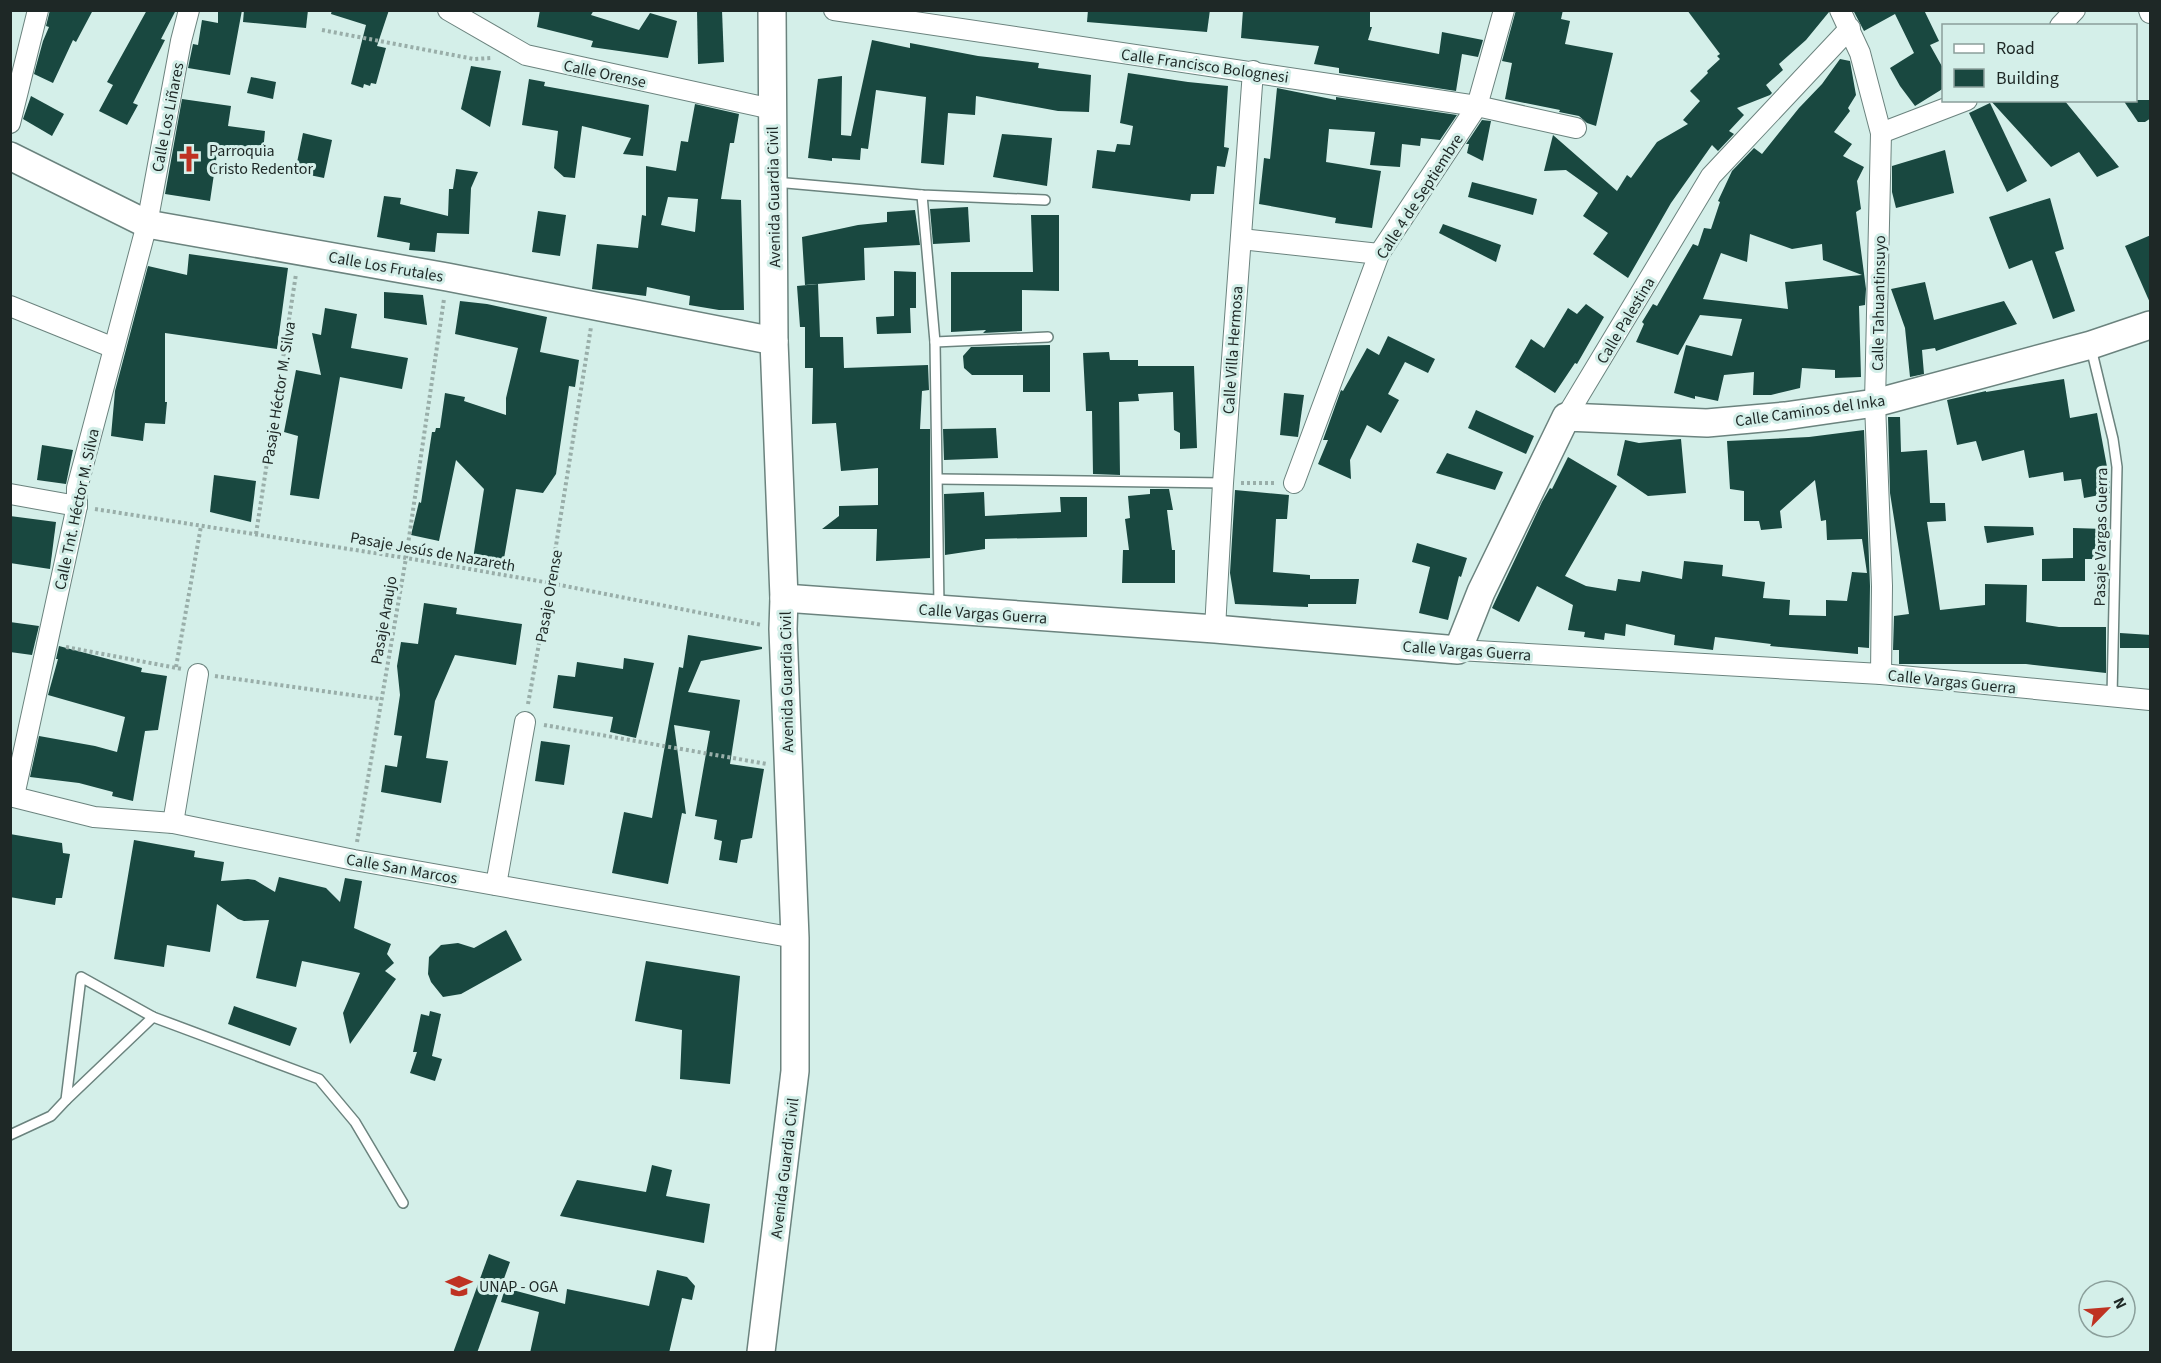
<svg xmlns="http://www.w3.org/2000/svg" width="2161" height="1363" font-family="'Source Sans 3',sans-serif">
<rect width="100%" height="100%" fill="#d4efe9"/>
<!-- building -->
<g fill="#194840" fill-rule="evenodd">
<path d="M50,10H93L76,42L73,40L53,83L34,74L43,41L49,27L46,26Z"/>
<path d="M147,10H176L161,39L165,40L133,103L138,105L127,125L99,111L113,85L107,82Z"/>
<path d="M218,10H242L230,75L188,68L193,44L198,45L202,20L218,23Z"/>
<path d="M244,10H308L306,28L243,22Z"/>
<path d="M332,10H389L377,46L386,48L376,84L371,83L370,86L364,84L363,88L351,84L366,25L331,14Z"/>
<path d="M540,10H594L591,15L639,30L650,13L677,21L668,58L591,47L593,41L537,27Z"/>
<path d="M697,10H722L724,62L698,64Z"/>
<path d="M1088,10H1210L1207,32L1087,22Z"/>
<path d="M1243,10H1370V27H1372L1368,40L1439,54L1442,32L1483,40L1478,57L1462,54L1456,91L1339,73V68L1314,64L1319,46L1241,38Z"/>
<path d="M1516,10H1563L1561,19L1570,21L1565,44L1613,53L1596,126L1587,123L1579,116L1559,112L1560,110L1505,99L1512,63L1502,61Z"/>
<path d="M1687,10H1828L1829,12L1806,40L1779,64L1783,70L1766,85L1772,93L1770,95L1737,108L1744,115L1729,131L1734,134L1718,151L1712,145L1671,203L1628,278L1593,254L1608,233L1583,216L1598,193L1566,170L1544,171L1553,135L1617,191L1627,175L1631,178L1657,142L1688,124L1683,120L1700,101L1690,91L1708,73L1707,71L1720,59L1717,56L1720,54Z"/>
<path d="M1853,10H1924L1939,41L1930,45L1944,70V88L1915,106L1900,86L1890,68L1914,53L1895,14L1864,31Z"/>
<path d="M872,40L910,48V43L978,56L1039,63L1038,68L1091,75L1089,112L1058,111L976,96L975,115L948,113L944,165L921,163L926,97L876,90L868,149L861,148L860,160L832,158V161L808,158L818,79L842,76L841,135L851,136Z"/>
<path d="M1840,59L1850,61L1856,95L1848,108L1850,111L1834,132L1852,144L1843,156L1864,167L1857,181L1861,209L1856,212L1866,289L1865,305L1859,306L1861,377L1835,378V370L1802,368L1800,388L1771,395H1753L1754,372L1724,375L1718,401L1695,396V399L1674,393L1686,345L1732,356L1742,319L1700,315L1678,355L1636,342L1644,324L1642,322L1653,304L1657,306L1693,244L1698,246L1704,228L1711,229L1720,202L1718,201L1732,171L1754,148L1762,154L1799,108L1822,84ZM1750,234L1792,249L1822,244L1823,260L1862,275L1785,282L1788,309L1703,299L1721,253L1747,262Z"/>
<path d="M471,66L501,71L490,127L461,109Z"/>
<path d="M1128,73L1188,82L1228,86L1224,147L1229,148L1225,167L1217,166L1214,194H1191L1190,201L1092,188L1097,150L1115,152L1117,144L1130,145L1133,126L1120,123Z"/>
<path d="M251,77L276,82L273,99L247,93Z"/>
<path d="M529,79L545,82L544,86L649,105L643,156L623,154L631,138L582,126L575,178L564,177L554,168L558,131L522,125Z"/>
<path d="M1277,88L1336,100V97L1457,115L1440,140L1421,138L1420,146L1402,144L1400,167L1370,165L1375,132L1329,129L1326,162L1381,171L1372,228L1335,223L1336,218L1259,204L1264,158L1270,159Z"/>
<path d="M31,96L64,114L52,136L23,119Z"/>
<path d="M182,99L231,106L228,126L265,131L263,152L218,147L210,201L165,194Z"/>
<path d="M1990,100H2064L2119,167L2097,177L2079,152L2051,167Z"/>
<path d="M2123,100H2151V118L2145,122H2138Z"/>
<path d="M1990,103L2027,181L2007,192L1969,113Z"/>
<path d="M695,104L739,114L734,143H730L721,199L741,200L744,310H719L689,305L690,296L647,287L646,296L592,289L597,244L638,248L642,215L646,216V166L676,171L681,141L688,142ZM668,197L698,199L695,232L661,225Z"/>
<path d="M1482,120L1491,121L1483,161L1467,153L1469,144H1466Z"/>
<path d="M303,133L332,140L324,178L295,172Z"/>
<path d="M1002,134L1052,138L1047,186L993,177Z"/>
<path d="M1945,150L1954,193L1896,208L1892,192V166Z"/>
<path d="M456,169L478,172L471,188L469,234L437,233L435,252L409,250L410,243L377,237L384,196L401,198L400,204L448,216L449,189H453Z"/>
<path d="M1472,182L1537,199L1533,215L1468,197Z"/>
<path d="M2050,198L2064,249L2055,252L2075,311L2053,319L2032,260L2009,269L1989,217Z"/>
<path d="M968,207L970,242L933,244L930,209Z"/>
<path d="M915,210L920,245L864,248L865,280L805,285L802,237L858,225L887,222V212Z"/>
<path d="M538,211L566,215L560,256L532,252Z"/>
<path d="M1031,215H1059V291L1022,290V331L983,333L986,330L951,332V272H1033Z"/>
<path d="M1443,224L1501,245L1496,262L1439,233Z"/>
<path d="M2151,235V305L2125,246Z"/>
<path d="M189,254L288,268L277,349L165,333V402H167L165,424L145,423L143,441L111,436L115,391L148,266L187,275Z"/>
<path d="M894,271L916,272V308H910L911,333L877,334L876,317L894,316Z"/>
<path d="M1925,282L1934,320L2004,301L2017,324L1936,351L1935,348L1922,350L1924,374L1910,377L1905,328L1891,289Z"/>
<path d="M818,284L820,337H843L844,368L928,365L929,390L922,391L920,429H930V558L876,561L877,529H822L839,516V506L878,505V468L841,471L836,423L812,424L813,368H805V327H800L797,286Z"/>
<path d="M384,292L423,295L427,325L384,318Z"/>
<path d="M460,301L487,304L547,317L540,352L579,360L575,387L569,386L556,474L543,493L516,489L502,570L472,565L484,489L456,460L439,541L411,535L419,502L421,503L432,432H435L436,428H440L445,393L465,397L464,401L506,415V398L518,348L455,334Z"/>
<path d="M1586,304L1604,317L1577,364L1575,363L1555,393L1515,367L1531,339L1544,348L1568,308L1577,314Z"/>
<path d="M325,308L357,314L351,348L408,358L402,389L340,377L319,499L290,495L298,436L284,432L296,370L321,375L312,333L321,335Z"/>
<path d="M1388,336L1435,359L1428,373L1405,362L1388,394L1399,400L1381,433L1367,425L1350,460L1351,479L1318,464L1328,440H1323L1341,390L1343,391L1367,348L1379,355Z"/>
<path d="M1050,345V392H1023V375H972L964,368L963,356L971,347Z"/>
<path d="M1109,352L1110,360H1138V366H1194L1197,448L1180,449V433L1174,430L1173,392L1138,394L1139,401L1119,402L1120,475L1093,474L1092,411H1086L1083,353Z"/>
<path d="M2064,379L2070,418L2097,413L2110,483V493L2084,498L2081,479L2064,481L2063,472L2029,478L2024,450L1982,461L1976,441L1957,445L1947,400L1986,391V392Z"/>
<path d="M1284,393L1304,395L1298,437L1280,435Z"/>
<path d="M1476,410L1534,436L1526,454L1468,428Z"/>
<path d="M1888,417H1900L1901,452L1927,450L1930,503H1945L1946,521L1927,522L1940,610L1985,605V584L2027,585L2026,622L2059,627H2106V673L2026,664H1899V650H1893L1894,616L1909,614L1890,493Z"/>
<path d="M996,428L998,458L944,460L943,429Z"/>
<path d="M1864,430L1870,586L1869,648L1858,647V654L1770,646L1771,644L1715,637L1713,650L1674,645L1675,635L1626,624L1625,636L1605,633L1604,640L1584,637L1585,632L1568,630L1573,605L1537,586L1519,622L1492,608L1542,502L1550,488L1552,489L1568,457L1617,486L1565,576L1586,586L1616,591L1618,579L1640,582L1642,571L1682,579L1684,561L1723,565L1722,576L1765,582L1763,598L1790,600L1789,615L1826,616V600L1847,601L1852,572L1867,573L1862,539L1827,540L1826,520L1821,521L1815,480L1780,511L1782,528L1761,530L1759,521H1744V491L1730,489L1727,441L1809,437Z"/>
<path d="M1681,439L1686,493L1648,496L1617,475L1625,440L1639,443Z"/>
<path d="M42,445L73,450L66,484L37,480Z"/>
<path d="M1447,453L1503,472L1495,490L1436,473Z"/>
<path d="M214,475L256,481L251,522L210,512Z"/>
<path d="M1150,489H1169L1173,510H1167L1172,550H1175V583H1122L1123,550H1129L1125,519L1130,518L1128,496L1150,494Z"/>
<path d="M1235,490L1289,495L1287,519H1276L1273,572L1310,575V579H1359L1356,604H1308V607L1235,604L1230,573Z"/>
<path d="M984,492L985,516L1061,512L1060,497H1087V537L985,539V549L945,555L944,494Z"/>
<path d="M10,516L56,522L50,569L10,563Z"/>
<path d="M1984,526L2033,527L2034,535L1987,543Z"/>
<path d="M2073,528L2105,529V559H2085V581H2042V559L2073,558Z"/>
<path d="M1417,543L1467,558L1461,577L1459,576L1448,620L1419,613L1430,567L1412,562Z"/>
<path d="M424,603L457,608L456,614L522,624L516,665L455,655L435,701L426,758L448,761L441,803L381,792L385,765L397,767L402,736L394,735L400,695L397,666L401,642L418,644Z"/>
<path d="M10,622L39,626L32,655L10,652Z"/>
<path d="M2120,633L2151,635V648H2120Z"/>
<path d="M688,635L762,647V649L701,661L688,692L740,700L730,764L764,769L752,838L741,840L737,863L719,860L722,841L714,839L717,820L695,816L710,731L674,725L686,814L682,813L668,884L612,873L624,812L652,818L679,667L683,668Z"/>
<path d="M59,646L142,668L141,672L167,676L158,730L145,731L133,801L112,796L113,792L79,783L30,777L39,736L95,746L117,752L125,717L48,695L58,659H56Z"/>
<path d="M624,658L654,663L636,738L610,732L613,717L553,708L558,675L575,677L577,662L623,669Z"/>
<path d="M541,741L570,745L564,785L535,781Z"/>
<path d="M10,834L62,843L63,853L70,854L62,898H56L55,905L10,897Z"/>
<path d="M134,840L195,851L194,857L224,862L221,881L248,879L255,880L275,892L279,877L326,888L340,902L345,878L362,881L354,928L391,944L387,954L394,963L385,971L396,979L350,1044L343,1013L360,973L302,961L296,987L256,978L269,920L244,921L238,919L217,904L210,952L167,945L164,967L114,959Z"/>
<path d="M506,930L522,960L461,994L443,997L431,982L428,974L429,957L441,945L458,943L474,948Z"/>
<path d="M646,961L740,976L730,1084L680,1079L682,1030L635,1021Z"/>
<path d="M234,1006L297,1028L290,1046L228,1024Z"/>
<path d="M430,1011L441,1014L432,1056L442,1059L435,1081L410,1073L417,1052H413L421,1014L429,1016Z"/>
<path d="M652,1165L672,1170L666,1196L710,1204L704,1243L560,1216L577,1180L646,1192Z"/>
<path d="M489,1254L510,1262L477,1353H453Z"/>
<path d="M657,1270L687,1277L695,1286L692,1300L682,1298L669,1353H530L539,1312L501,1302L505,1288L565,1304L567,1289L649,1306Z"/>
</g>
<g fill="none" stroke-linecap="round" stroke-linejoin="round">
<!-- lane casing -->
<g stroke="#6b837e" stroke-width="12">
<g id="lane">
<path d="M775,182L922,195L1045,200"/>
<path d="M922,195L935,342L939,606"/>
<path d="M935,342L1048,337"/>
<path d="M2091,348L2113,439L2117,467L2112,696"/>
<path d="M938,479L1223,483"/>
<path d="M66,1100L153,1017"/>
<path d="M10,1135L51,1116L66,1100L81,977L153,1017L319,1079L355,1122L403,1203"/>
</g>
</g>
<!-- street casing -->
<g stroke="#6b837e" stroke-width="22">
<g id="street">
<path d="M448,10L526,55L772,109"/>
<path d="M834,10L1477,106L1576,128"/>
<path d="M1840,10L1860,53L1881,133L1875,403L1882,586L1881,674"/>
<path d="M2149,10L2150,13"/>
<path d="M2060,26L2075,10"/>
<path d="M10,123L38,10"/>
<path d="M1881,133L1967,100"/>
<path d="M1241,239L1379,254"/>
<path d="M10,306L114,348"/>
<path d="M1566,417L1711,176L1850,28"/>
<path d="M1294,483L1379,254L1477,106L1504,10"/>
<path d="M10,494L77,506"/>
<path d="M1215,629L1223,483L1253,71"/>
<path d="M1458,650L1881,674L2150,700"/>
<path d="M10,796L94,817L173,823L354,860L795,938"/>
<path d="M14,796L77,506V488L147,224L181,41L189,10"/>
<path d="M173,823L198,674"/>
<path d="M496,885L525,722"/>
</g>
</g>
<!-- secondary casing -->
<g stroke="#6b837e" stroke-width="30">
<g id="secondary">
<path d="M10,156L147,224L447,277L774,341"/>
<path d="M784,598L1215,629L1458,650L1481,592L1566,417L1707,423L1785,416L1875,403L2091,345L2150,325"/>
<path d="M761,1352L795,1071V938L783,629L784,598L774,341L772,10"/>
</g>
</g>
<!-- path -->
<g stroke="#99aea9" stroke-width="4" stroke-dasharray="3 3" stroke-linecap="butt">
<path d="M322,30L474,59L492,58"/>
<path d="M1241,483H1276"/>
<path d="M95,509L406,558L550,583L762,625"/>
<path d="M256,534L296,274"/>
<path d="M66,647L182,669"/>
<path d="M176,667L201,526"/>
<path d="M215,676L380,699"/>
<path d="M528,704L550,583L591,327"/>
<path d="M544,725L767,764"/>
<path d="M357,842L406,558L444,299"/>
</g>
<!-- lane -->
<use href="#lane" stroke="#fff" stroke-width="9"/>
<!-- street -->
<use href="#street" stroke="#fff" stroke-width="20"/>
<!-- secondary -->
<use href="#secondary" stroke="#fff" stroke-width="27"/>
</g>
<!-- icons -->
<defs>
<g id="church-bare" transform="scale(2.07)"><path d="M-1.2-6h2.4v3.5h3.3v2.4h-3.3V6h-2.4V-.1h-3.3v-2.4h3.3Z" fill="#bf3222" stroke="#d4efe9" stroke-width="2.5" paint-order="stroke"/></g>
<g id="university-bare" transform="scale(2.07)"><path d="M0-5L7-2L0 1L-7-2ZM-4 1L0 2.5L4 1V4Q0 6-4 4Z" fill="#bf3222" stroke="#d4efe9" stroke-width="2.5" paint-order="stroke"/></g>
</defs>
<g fill-rule="evenodd">
<use href="#church-bare" x="189" y="159"/>
<use href="#university-bare" x="459" y="1286"/>
</g>
<g text-anchor="middle" stroke-width="6" stroke-linejoin="round" paint-order="stroke">
<!-- street labels -->
<g font-size="16" fill="#1e2826" stroke="#d4efe9">
<text transform="translate(1205 65) rotate(8)" y="6">Calle Francisco Bolognesi</text>
<text transform="translate(605 73) rotate(12)" y="6">Calle Orense</text>
<text transform="translate(167 117) rotate(-79)" y="6">Calle Los Liñares</text>
<text transform="translate(1419 196) rotate(-57)" y="6">Calle 4 de Septiembre</text>
<text transform="translate(773 197) rotate(-91)" y="6">Avenida Guardia Civil</text>
<text transform="translate(386 266) rotate(10)" y="6">Calle Los Frutales</text>
<text transform="translate(1878 303) rotate(-89)" y="6">Calle Tahuantinsuyo</text>
<text transform="translate(1625 320) rotate(-59)" y="6">Calle Palestina</text>
<text transform="translate(1232 350) rotate(-86)" y="6">Calle Villa Hermosa</text>
<text transform="translate(278 393) rotate(-81)" y="6">Pasaje Héctor M. Silva</text>
<text transform="translate(1810 410) rotate(-8)" y="6">Calle Caminos del Inka</text>
<text transform="translate(76 509) rotate(-78)" y="6">Calle Tnt. Héctor M. Silva</text>
<text transform="translate(2100 537) rotate(-89)" y="6">Pasaje Vargas Guerra</text>
<text transform="translate(433 551) rotate(10)" y="6">Pasaje Jesús de Nazareth</text>
<text transform="translate(548 596) rotate(-80)" y="6">Pasaje Orense</text>
<text transform="translate(983 613) rotate(4)" y="6">Calle Vargas Guerra</text>
<text transform="translate(383 620) rotate(-80)" y="6">Pasaje Araujo</text>
<text transform="translate(1467 650) rotate(4)" y="6">Calle Vargas Guerra</text>
<text transform="translate(1952 681) rotate(6)" y="6">Calle Vargas Guerra</text>
<text transform="translate(786 682) rotate(-91)" y="6">Avenida Guardia Civil</text>
<text transform="translate(402 868) rotate(10)" y="6">Calle San Marcos</text>
<text transform="translate(784 1168) rotate(-83)" y="6">Avenida Guardia Civil</text>
</g>
<!-- poi labels -->
<g font-size="16" fill="#1e2826" stroke="#d4efe9" text-anchor="start">
<text x="209" y="156">Parroquia<tspan x="209" dy="18">Cristo Redentor</tspan></text>
<text x="479" y="1292">UNAP - OGA</text>
</g>
</g>
<!-- border -->
<rect width="2161" height="1363" fill="none" stroke="#1e2826" stroke-width="24"/>
<!-- legend -->
<rect x="1942" y="24" width="195" height="78" fill="#d4efe9" stroke="#8b9f9b" stroke-width="1.5"/>
<rect x="1954" y="44" width="30" height="9" fill="#ffffff" stroke="#8b9f9b" stroke-width="1.5"/>
<text x="1996" y="54" font-size="18" fill="#1e2826">Road</text>
<rect x="1954" y="69" width="30" height="18" fill="#194840" stroke="#8b9f9b" stroke-width="1.5"/>
<text x="1996" y="84" font-size="18" fill="#1e2826">Building</text>
<!-- north arrow -->
<g transform="translate(2107 1309) rotate(65)"><circle r="28" fill="#d4efe9" stroke="#8b9f9b" stroke-width="1.5"/>
<path d="M0-4.5L10 22L0 15L-10 22Z" fill="#bf3222"/>
<text y="-9" font-size="16" font-weight="bold" text-anchor="middle" fill="#1e2826">N</text>
</g>
</svg>
